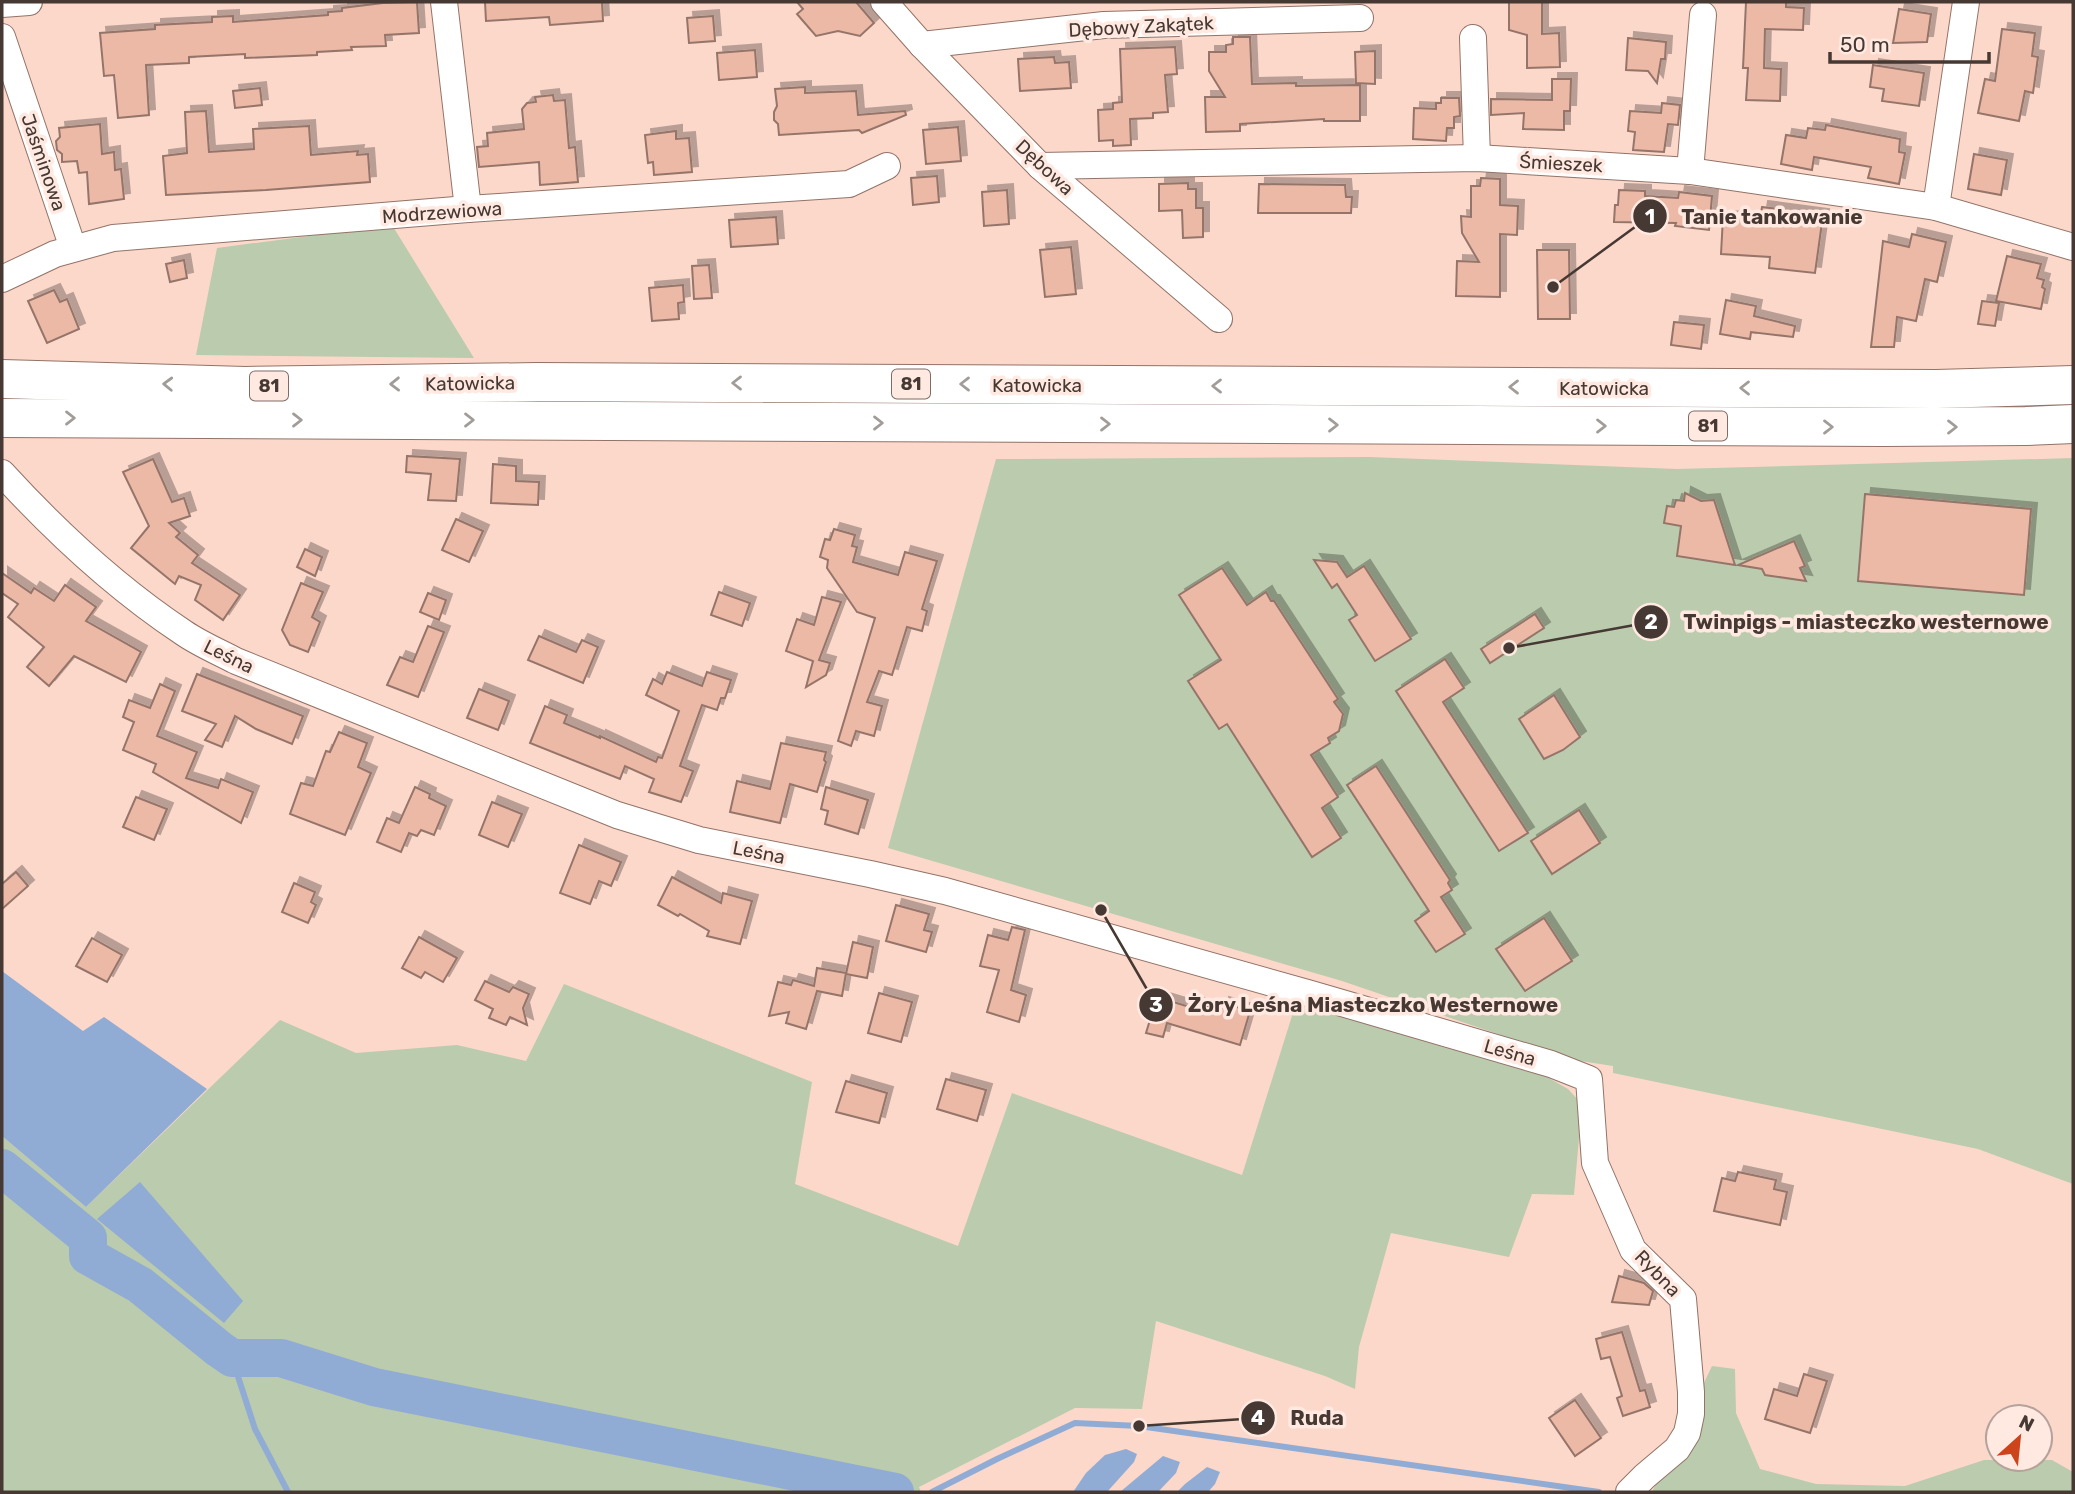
<svg xmlns="http://www.w3.org/2000/svg" width="2075" height="1494" font-family="Rubik,sans-serif">
<defs>
<filter id="shadow"><feDropShadow dx="6" dy="-6" stdDeviation="0" flood-color="#0004"/></filter>
</defs>
<rect width="100%" height="100%" fill="#fcd8cb"/>
<!-- green -->
<g fill="#bbcbad">
<path d="M392,225L474,358L196,355L217,248Z"/>
<path d="M1369,457L1677,469L2073,458V1184L1978,1149L1613,1073V1066L1574,1060L1342,981L888,848L996,459Z"/>
<path d="M564,984L812,1082L795,1184L958,1246L1012,1093L1242,1175L1297,1000L1531,1068L1568,1089L1582,1104L1574,1195L1532,1194L1509,1257L1391,1233L1359,1347L1355,1389L1325,1376L1156,1321L1142,1409L1075,1408L919,1487L921,1492H2V1136L86,1207L280,1020L356,1053L457,1045L526,1061Z"/>
<path d="M1712,1366L1735,1369L1736,1413L1760,1469L1816,1484L1905,1486L1984,1460H2052L2073,1472V1492H1652Z"/>
</g>
<!-- water -->
<g fill="#91acd4">
<path d="M2,971L83,1031L104,1017L207,1089L86,1207L2,1136Z"/>
<path d="M140,1182L243,1301L224,1323L97,1219Z"/>
<path d="M1126,1449L1137,1454L1134,1462L1107,1492H1073L1086,1473L1105,1455Z"/>
<path d="M1163,1456L1180,1462L1176,1473L1158,1492H1120Z"/>
<path d="M1207,1467L1220,1472L1215,1484L1208,1492H1177L1185,1484Z"/>
</g>
<g fill="none" stroke-linecap="round" stroke-linejoin="round">
<!-- stream -->
<g stroke="#91acd4" stroke-width="6">
<path d="M232,1358L255,1429L288,1492"/>
<path d="M932,1492L997,1459L1075,1423L1139,1426L1599,1492"/>
</g>
<!-- river -->
<path stroke="#91acd4" stroke-width="38" d="M2,1168L88,1238V1256L140,1285L219,1349L232,1358H281L374,1387L895,1492"/>
</g>
<!-- building -->
<g fill="#ecb9a6" stroke="#95756a" stroke-width="2" filter="url(#shadow)">
<path d="M417,2L419,33L385,35L386,46L351,47L352,50L317,52V55L245,58V54L189,57V63L146,65L149,115L118,118L114,75L104,76L100,33L155,29V25L212,22V17L233,16V22L328,15V12L342,11V8L383,3Z"/>
<path d="M485,2H602L603,21L550,25L549,17L486,21Z"/>
<path d="M797,2H856L874,23L860,36L838,31L816,36L797,14L803,9Z"/>
<path d="M1509,2H1542V34L1559,33L1560,67L1527,68V35L1509,30Z"/>
<path d="M1746,2H1786V7L1804,8L1803,30L1765,29L1764,68L1781,69L1780,101L1746,100L1748,68H1743Z"/>
<path d="M1899,9L1931,14L1927,42L1893,43Z"/>
<path d="M713,16L715,41L689,43L687,18Z"/>
<path d="M2002,29L2035,33L2032,56L2038,57L2033,93L2025,91L2019,121L1978,113L1985,79L1995,81Z"/>
<path d="M1233,37H1250L1252,84L1296,83V86L1360,85V121H1324V119L1240,124V131L1206,132L1205,97H1225L1209,71V52H1226V45L1233,44Z"/>
<path d="M1628,38L1666,42L1665,59H1661L1657,83L1648,71L1626,70Z"/>
<path d="M1175,47L1177,74L1165,75L1168,112L1153,113V118L1130,119L1131,145L1113,146V140L1099,141L1098,110L1113,109V103L1122,102L1120,49Z"/>
<path d="M755,50L757,77L719,80L717,53Z"/>
<path d="M1375,51V84L1356,83L1355,52Z"/>
<path d="M1054,57L1055,63L1069,62L1071,88L1020,91L1018,59Z"/>
<path d="M1873,65L1924,73L1919,106L1882,101L1884,89L1870,87Z"/>
<path d="M1552,79H1571L1570,111H1564V130L1523,129L1524,113L1491,115V99L1552,100Z"/>
<path d="M805,87V93L856,91L858,115L905,111L906,115L862,133L859,130L779,135L778,124L774,120V112L777,106L775,89Z"/>
<path d="M260,88L262,105L235,108L233,91Z"/>
<path d="M553,95L554,101L565,100L569,148L575,147L578,182L540,185L539,162L479,167L477,147L488,146L487,133L524,129L522,109L527,103L536,102L535,97Z"/>
<path d="M1441,98H1459L1460,116L1454,117V128H1447L1446,141L1413,139L1414,108L1436,109V103H1441Z"/>
<path d="M1662,103L1680,105L1678,125L1668,124L1664,152L1633,150L1635,132L1628,131L1630,111L1661,113Z"/>
<path d="M206,111L209,152L254,149L253,129L309,126L311,155L358,151L357,155L368,154L370,182L266,190L166,195L163,156L187,153L185,112Z"/>
<path d="M100,124L102,154L114,152L115,170L121,169L124,199L89,204L87,172L79,173L77,161L62,162V154L57,150L56,141L60,137L59,128Z"/>
<path d="M1826,125L1900,139L1899,152L1905,153L1899,184L1868,178L1871,167L1814,157L1812,170L1781,164L1786,135L1806,138L1808,128L1825,130Z"/>
<path d="M958,127L961,161L926,164L923,130Z"/>
<path d="M676,131V139L689,138L692,172L654,175L653,162L648,163L645,135Z"/>
<path d="M1974,154L2007,160L2001,195L1968,189Z"/>
<path d="M937,176L939,202L913,205L911,178Z"/>
<path d="M1481,178L1500,179V205L1518,206L1517,235L1500,234V297L1456,296L1457,261L1479,262L1462,233L1461,216L1471,217V186H1480Z"/>
<path d="M1188,183V189H1196V208H1203V237L1183,238L1182,210L1159,211V184Z"/>
<path d="M1259,184L1345,185L1346,197H1352L1351,213H1258Z"/>
<path d="M1007,190L1009,224L984,226L982,192Z"/>
<path d="M1619,190L1645,191V196L1678,198L1679,192L1712,196L1709,230L1675,226L1676,223L1614,222L1615,205H1618Z"/>
<path d="M1762,207L1823,215L1815,273L1769,268L1770,257L1721,254L1723,217L1760,219Z"/>
<path d="M776,217L778,244L731,247L729,220Z"/>
<path d="M1912,234L1946,242L1937,282L1925,279L1916,321L1897,317L1894,347H1871L1883,241L1909,247Z"/>
<path d="M1071,247L1076,294L1045,297L1040,250Z"/>
<path d="M1537,250H1569L1570,319H1538Z"/>
<path d="M2007,256L2041,264L2037,278L2044,280L2042,287L2045,289L2041,309L1996,301Z"/>
<path d="M184,260L187,278L170,282L166,264Z"/>
<path d="M709,265L712,298L694,299L692,266Z"/>
<path d="M683,285L684,302L678,303L679,319L652,321L649,288Z"/>
<path d="M54,290L60,302L67,299L79,329L47,343L28,301Z"/>
<path d="M1726,300L1756,306L1754,316L1795,326L1793,337L1751,332L1750,339L1720,334Z"/>
<path d="M1982,301L1999,303L1995,326L1978,324Z"/>
<path d="M1674,322L1704,325L1701,349L1671,345Z"/>
<path d="M407,456L460,459L456,501L428,500L431,474L406,472Z"/>
<path d="M153,459L172,502L184,498L190,516L169,523L180,533L176,537L198,555L192,563L240,595L223,620L195,600L201,585L179,576L175,584L131,548L149,526L123,472Z"/>
<path d="M493,464L516,466V481L539,482L538,505L491,503Z"/>
<path d="M1685,493L1701,501L1714,500L1735,565L1677,556L1681,526L1664,523L1667,506L1674,507L1676,500L1684,501Z"/>
<path d="M1865,494L2031,509L2024,595L1858,581Z"/>
<path d="M456,519L483,531L469,562L442,550Z"/>
<path d="M834,529L855,535L852,546L857,547L853,562L898,575L905,552L937,561L922,609L927,611L922,631L907,627L892,675L879,671L867,702L882,706L874,736L856,731L851,746L838,741L875,618L857,612L827,568L828,560L820,557L825,539L830,540Z"/>
<path d="M1794,541L1805,566L1800,568L1806,581L1765,575L1762,569L1738,565Z"/>
<path d="M305,549L322,557L315,576L297,567Z"/>
<path d="M1314,560L1337,562L1347,577L1364,566L1411,639L1375,661L1349,620L1357,615L1337,584L1332,588Z"/>
<path d="M1222,568L1247,605L1266,592L1271,601H1274L1338,699L1334,702L1343,714L1339,731L1328,738L1330,743L1311,755L1338,797L1322,808L1341,838L1312,857L1227,724L1219,729L1188,681L1221,660L1179,595Z"/>
<path d="M2,573L31,593L34,588L54,601L65,585L96,607L86,621L141,652L126,682L74,656L49,686L27,667L44,647L8,617L18,604L2,593Z"/>
<path d="M301,583L323,592L312,617L320,622L308,652L290,645L282,630Z"/>
<path d="M719,592L750,603L742,626L711,615Z"/>
<path d="M428,593L446,600L439,620L420,612Z"/>
<path d="M822,597L841,602L819,660L830,663L826,675L806,687L813,661L786,651L797,619L814,625Z"/>
<path d="M1535,614L1544,628L1490,663L1481,649Z"/>
<path d="M428,626L444,632L418,697L387,685L400,657L413,662Z"/>
<path d="M539,636L576,652L582,640L598,647L583,683L528,660Z"/>
<path d="M1445,659L1464,688L1443,702L1528,833L1499,851L1396,691Z"/>
<path d="M667,672L702,686L707,672L731,680L725,698H721L717,710L702,705L680,766L693,771L681,802L649,792L654,779L625,766L620,779L530,743L545,706L567,715L564,723L600,738V736L656,762L658,757L662,758L679,711L646,695L653,679L662,684Z"/>
<path d="M197,674L303,716L292,744L256,729L235,716L222,747L205,740L216,724L182,711Z"/>
<path d="M160,684L175,691L157,736L197,752L186,778L218,788L221,779L253,792L241,823L153,772L156,764L123,750L134,722L123,717L129,700L150,708Z"/>
<path d="M479,689L509,701L498,730L467,718Z"/>
<path d="M1554,695L1580,737L1563,750L1544,759L1519,719Z"/>
<path d="M339,732L367,743L358,767L371,773L345,835L290,814L301,783L313,786L326,751L330,752Z"/>
<path d="M781,743L826,752L824,760L826,762L817,792L790,784L780,823L730,812L737,781L770,789Z"/>
<path d="M1376,766L1450,880L1448,883L1452,890L1441,897L1465,934L1436,952L1415,921L1429,911L1347,785Z"/>
<path d="M415,787L430,794L429,798L446,806L434,835L421,830L417,836L409,833L401,852L377,842L387,818L399,823Z"/>
<path d="M826,787L868,800L858,834L825,824L828,811L821,809Z"/>
<path d="M136,797L167,809L154,840L123,827Z"/>
<path d="M492,802L522,814L508,847L479,835Z"/>
<path d="M1579,810L1600,843L1552,874L1531,841Z"/>
<path d="M579,845L621,862L611,886L599,881L590,904L560,893Z"/>
<path d="M16,872L28,886L2,909V884Z"/>
<path d="M672,877L721,903L723,893L752,901L740,944L707,936L709,931L680,914L678,916L658,905Z"/>
<path d="M294,883L315,892L311,902L316,905L308,923L282,912Z"/>
<path d="M896,905L929,914L924,930L932,932L926,952L886,941Z"/>
<path d="M1544,918L1572,961L1525,991L1496,949Z"/>
<path d="M1012,927L1025,930L1011,990L1026,995L1019,1022L987,1012L999,970L980,966L988,935L1008,940Z"/>
<path d="M419,937L457,958L443,982L425,972L421,978L402,968Z"/>
<path d="M92,938L122,955L107,982L76,966Z"/>
<path d="M853,942L873,947L867,978L846,974Z"/>
<path d="M817,968L846,973L842,996L817,991L806,1029L786,1023L789,1012L769,1016L778,982L791,985L793,980L814,986Z"/>
<path d="M485,981L509,992L513,987L529,994L523,1008L527,1025L510,1017L506,1025L489,1018L493,1009L475,1000Z"/>
<path d="M879,993L912,1002L901,1042L868,1033Z"/>
<path d="M1157,997L1196,1009L1197,1004L1221,1011L1223,1003L1250,1011L1240,1045L1167,1023L1163,1037L1146,1033Z"/>
<path d="M946,1079L986,1090L977,1121L937,1109Z"/>
<path d="M846,1081L887,1093L879,1123L836,1112Z"/>
<path d="M1738,1172L1776,1180L1774,1189L1787,1192L1780,1225L1714,1211L1722,1178L1735,1181Z"/>
<path d="M1619,1276L1644,1283L1653,1291L1649,1305L1612,1302Z"/>
<path d="M1622,1332L1640,1391L1645,1390L1650,1407L1623,1416L1617,1398L1622,1396L1610,1357L1601,1359L1596,1339Z"/>
<path d="M1804,1374L1827,1381L1810,1433L1765,1419L1774,1389L1797,1396Z"/>
<path d="M1575,1400L1601,1438L1575,1456L1549,1418Z"/>
</g>
<g fill="none" stroke-linecap="round" stroke-linejoin="round">
<!-- minor casing -->
<g stroke="#927367" stroke-width="28">
<g id="minor">
<path d="M444,2L468,209"/>
<path d="M884,2L922,45L1040,166L1219,319"/>
<path d="M2,4L29,2"/>
<path d="M2,37L73,248"/>
<path d="M1473,38L1477,158"/>
<path d="M922,45L1104,25L1360,18"/>
<path d="M1040,166L1477,158L1690,171L1936,207L2073,247"/>
<path d="M1690,171L1703,15"/>
<path d="M1936,207L1966,2"/>
<path d="M2,279L55,254L113,238L468,209L849,184L887,166"/>
<path d="M2,473C56,532 116,588 184,633C200,644 219,652 236,661L617,815L699,840L870,874L945,891L1311,994L1551,1064L1589,1079L1595,1163L1633,1250L1683,1299L1691,1392V1414L1687,1433L1677,1449L1645,1476L1629,1492"/>
</g>
</g>
<!-- primary casing -->
<g stroke="#927367" stroke-width="40">
<g id="primary">
<path d="M2,379L245,386L537,382L1936,389L2073,385"/>
<path d="M2,418L1884,427L2026,426L2073,424"/>
</g>
</g>
<!-- minor -->
<use href="#minor" stroke="#fff" stroke-width="26"/>
<!-- primary -->
<use href="#primary" stroke="#fff" stroke-width="38"/>
</g>
<!-- one-way arrows -->
<defs><path id="oneway-chevron" d="M-2-3.5L2.5 0L-2 3.5" fill="none" stroke-width="1.6" stroke-linecap="round" stroke-linejoin="round" transform="scale(1.75)"/></defs>
<g stroke="#a29c99">
<use href="#oneway-chevron" transform="translate(737 383) rotate(-180)"/>
<use href="#oneway-chevron" transform="translate(168 384) rotate(-178)"/>
<use href="#oneway-chevron" transform="translate(395 384) rotate(179)"/>
<use href="#oneway-chevron" transform="translate(965 384) rotate(-180)"/>
<use href="#oneway-chevron" transform="translate(1217 386) rotate(-180)"/>
<use href="#oneway-chevron" transform="translate(1514 387) rotate(-180)"/>
<use href="#oneway-chevron" transform="translate(1745 388) rotate(-180)"/>
<use href="#oneway-chevron" transform="translate(70 418)"/>
<use href="#oneway-chevron" transform="translate(297 420)"/>
<use href="#oneway-chevron" transform="translate(469 420)"/>
<use href="#oneway-chevron" transform="translate(878 423)"/>
<use href="#oneway-chevron" transform="translate(1105 424)"/>
<use href="#oneway-chevron" transform="translate(1333 425)"/>
<use href="#oneway-chevron" transform="translate(1601 426)"/>
<use href="#oneway-chevron" transform="translate(1828 427)"/>
<use href="#oneway-chevron" transform="translate(1952 427)"/>
</g>
<g text-anchor="middle" stroke-width="7" stroke-linejoin="round" paint-order="stroke">
<!-- shield labels -->
<g fill="#ffe9e1" stroke="#7e6d67" stroke-width="2">
<rect x="892" y="369.5" width="38" height="29" rx="5"/>
<rect x="250" y="371.5" width="38" height="29" rx="5"/>
<rect x="1689" y="411.5" width="38" height="29" rx="5"/>
</g>
<g font-size="18" font-weight="bold" fill="#463833">
<text x="911" y="390">81</text>
<text x="269" y="392">81</text>
<text x="1708" y="432">81</text>
</g>
<!-- street labels -->
<g font-size="19" fill="#463833" stroke="#ffe9e1">
<text transform="translate(1141 26) rotate(-3)" y="7">Dębowy Zakątek</text>
<text transform="translate(44 162) rotate(71)" y="7">Jaśminowa</text>
<text transform="translate(1561 163) rotate(3)" y="7">Śmieszek</text>
<text transform="translate(1045 167) rotate(43)" y="7">Dębowa</text>
<text transform="translate(442 212) rotate(-4)" y="7">Modrzewiowa</text>
<text transform="translate(470 383) rotate(-1)" y="7">Katowicka</text>
<text x="1037" y="392">Katowicka</text>
<text x="1604" y="395">Katowicka</text>
<text transform="translate(229 656) rotate(26)" y="7">Leśna</text>
<text transform="translate(759 852) rotate(11)" y="7">Leśna</text>
<text transform="translate(1510 1052) rotate(16)" y="7">Leśna</text>
<text transform="translate(1658 1273) rotate(46)" y="7">Rybna</text>
</g>
</g>
<!-- callouts -->
<path fill="none" stroke="#463833" stroke-width="2.5" d="M1553 287L1650 216M1509 648L1651 622M1101 910L1156 1005M1139 1426L1258 1418"/>
<g fill="#463833" stroke="#ffe9e1" stroke-width="2.5">
<circle cx="1553" cy="287" r="7"/>
<circle cx="1509" cy="648" r="7"/>
<circle cx="1101" cy="910" r="7"/>
<circle cx="1139" cy="1426" r="7"/>
<circle cx="1650" cy="216" r="18"/>
<circle cx="1651" cy="622" r="18"/>
<circle cx="1156" cy="1005" r="18"/>
<circle cx="1258" cy="1418" r="18"/>
</g>
<g font-size="21" text-anchor="middle" font-weight="bold" fill="#fff">
<text x="1650" y="224">1</text>
<text x="1651" y="629">2</text>
<text x="1156" y="1012">3</text>
<text x="1258" y="1425">4</text>
</g>
<g font-size="21" text-anchor="middle" font-weight="bold" fill="#463833" stroke="#ffe9e1" stroke-width="7" stroke-linejoin="round" paint-order="stroke">
<text x="1772" y="224">Tanie tankowanie</text>
<text x="1866" y="629">Twinpigs - miasteczko westernowe</text>
<text x="1373" y="1012">Żory Leśna Miasteczko Westernowe</text>
<text x="1317" y="1425">Ruda</text>
</g>
<!-- border -->
<rect width="2075" height="1494" fill="none" stroke="#463833" stroke-width="7"/>
<!-- north arrow -->
<g transform="translate(2019 1438) rotate(27)"><circle r="33" fill="#ffe9e1" stroke="#b5a29b" stroke-width="2"/>
<path d="M0-5L12 26L0 18L-12 26Z" fill="#cc431c"/>
<text y="-10" font-size="19" font-weight="bold" text-anchor="middle" fill="#463833">N</text>
</g>
<!-- scale -->
<path d="M1830 52v10h159v-10" fill="none" stroke="#463833" stroke-width="3.5"/>
<text x="1840" y="52" font-size="21" fill="#463833" stroke="#ffe9e1" stroke-width="5" paint-order="stroke">50 m</text>
</svg>
